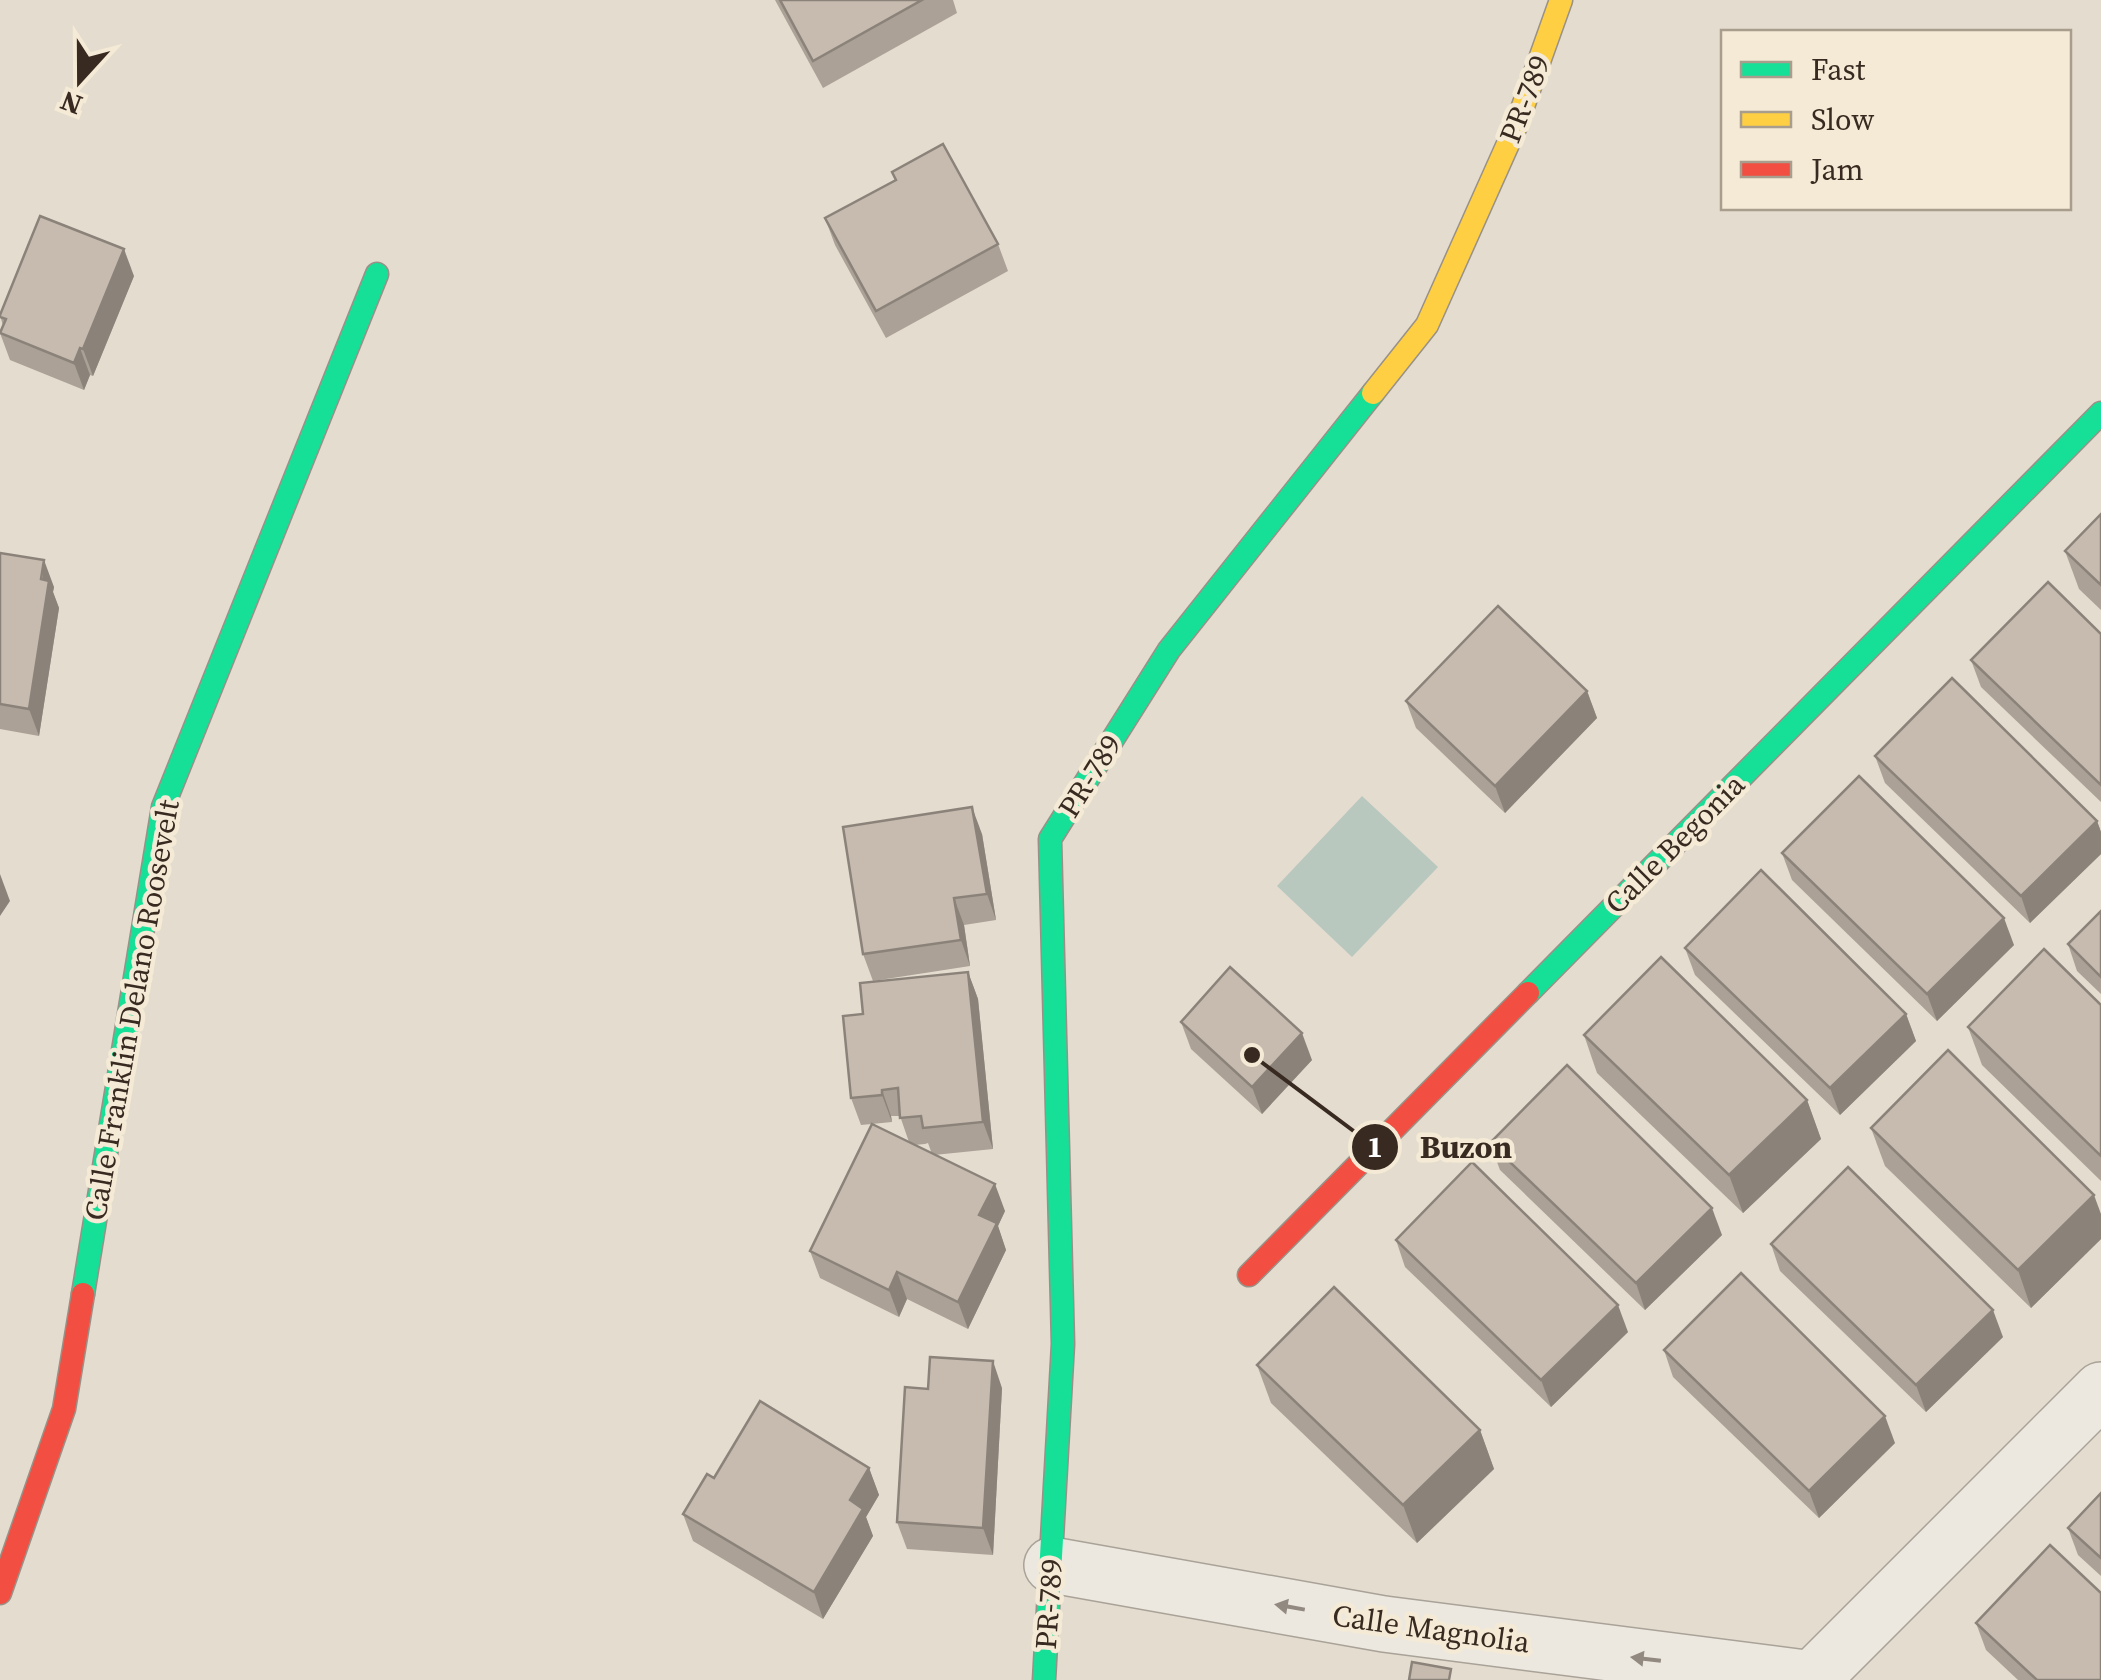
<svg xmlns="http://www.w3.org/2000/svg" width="2101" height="1680" font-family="'Source Serif 4',serif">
<rect width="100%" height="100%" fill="#e4dcce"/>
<!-- water -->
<path fill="#b9c8bf" d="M1362,796L1438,867L1352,957L1277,886Z"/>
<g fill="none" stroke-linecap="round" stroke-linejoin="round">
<!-- street casing -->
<g stroke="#a9a298" stroke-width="58">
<g id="street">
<path d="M1052,1565L1384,1624L1813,1679"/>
<path d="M1811,1680L2101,1390"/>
</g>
</g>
<!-- fast casing -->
<g stroke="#999187" stroke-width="25">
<g id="fast">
<path d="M1528,993L2101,413"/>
<path d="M83,1294L163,807L377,274"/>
<path d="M1044,1680L1063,1344L1050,839L1169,650L1373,393"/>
</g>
</g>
<!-- slow casing -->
<g stroke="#999187" stroke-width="25">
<path id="slow" d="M1373,393L1427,325L1516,126L1561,0"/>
</g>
<!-- jam casing -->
<g stroke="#999187" stroke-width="25">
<g id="jam">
<path d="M1249,1275L1528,993"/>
<path d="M0,1593L64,1409L83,1294"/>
</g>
</g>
<!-- street -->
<use href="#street" stroke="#ece8e0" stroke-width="55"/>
<!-- fast -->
<use href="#fast" stroke="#16e098" stroke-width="22"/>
<!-- slow -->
<use href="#slow" stroke="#ffcf43" stroke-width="22"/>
<!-- jam -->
<use href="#jam" stroke="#f24e42" stroke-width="22"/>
</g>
<!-- wall -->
<g fill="#aba196" fill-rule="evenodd">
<path d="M775,0H953L957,13L823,88Z"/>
<path d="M892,172L998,244L1008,271L886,338L835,245L825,218L895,180Z"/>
<path d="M134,276L93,376L90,375L84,390L10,360L0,333L3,326L0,315Z"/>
<path d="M2101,514V610L2079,589L2065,551Z"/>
<path d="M0,553L54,587L53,592L59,608L39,736L0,729Z"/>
<path d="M2101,634V802L1981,687L1971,660Z"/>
<path d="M1587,691L1597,718L1505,813L1416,728L1406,701Z"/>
<path d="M1875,756L2097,821L2101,832V854L2030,923L1885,783Z"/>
<path d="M982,834L996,920L964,925L970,966L873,981L863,954Z"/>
<path d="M1782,853L2014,945L1937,1021L1792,880Z"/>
<path d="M2101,911V994L2077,971L2068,944Z"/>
<path d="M1685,948L1906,1014L1916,1041L1840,1115L1695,975Z"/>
<path d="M968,972L978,999L993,1149L934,1155L1005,1211L998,1226L1006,1250L968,1329L907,1299L899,1317L820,1278L810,1251L909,1142L900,1116H891L892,1122L861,1125L851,1098L863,1014ZM928,1143L932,1154L914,1145L925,1144Z"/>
<path d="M2101,1005V1181L1982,1065L1968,1027Z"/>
<path d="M1181,1022L1312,1060L1262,1114L1191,1049Z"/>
<path d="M1584,1035L1807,1100L1821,1139L1743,1213L1597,1073Z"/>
<path d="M1871,1128L2101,1214V1239L2031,1308L1885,1166Z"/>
<path d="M1490,1143L1722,1235L1645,1310L1500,1170Z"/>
<path d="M1396,1240L1628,1332L1551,1407L1405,1267Z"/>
<path d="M1771,1244L2003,1337L1926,1412L1780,1271Z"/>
<path d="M1664,1350L1895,1443L1819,1518L1673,1377Z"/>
<path d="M1257,1365L1480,1430L1494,1469L1417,1543L1271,1403Z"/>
<path d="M1002,1388L993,1555L907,1549L897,1522Z"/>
<path d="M869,1468L879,1495L866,1517L873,1536L823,1619L693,1541L683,1514L714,1478Z"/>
<path d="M2101,1493V1576L2078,1555L2068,1528Z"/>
<path d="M1976,1623L2101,1680H2018L1986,1650Z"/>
</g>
<!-- shaded-wall -->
<g fill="#8b837a">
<path d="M124,249L134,276L93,376L83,349Z"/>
<path d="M80,348L90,375L84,390L74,363Z"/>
<path d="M44,560L54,587L53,592L59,608L39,736L29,709Z"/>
<path d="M1587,691L1597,718L1505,813L1495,786Z"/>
<path d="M972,807L982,834L996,920L987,894Z"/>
<path d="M2097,821L2101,832V854L2030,923L2021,896Z"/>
<path d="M0,874L10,901L0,916Z"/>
<path d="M954,898L964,925L970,966L961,940Z"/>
<path d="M2004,918L2014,945L1937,1021L1927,994Z"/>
<path d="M968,972L978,999L993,1149L983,1122Z"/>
<path d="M1906,1014L1916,1041L1840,1115L1830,1088Z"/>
<path d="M1302,1033L1312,1060L1262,1114L1252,1087Z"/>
<path d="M882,1090L891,1116L892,1122L882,1095Z"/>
<path d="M1807,1100L1821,1139L1743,1213L1729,1175Z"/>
<path d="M995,1184L1005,1211L998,1226L1006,1250L968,1329L958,1302L979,1215Z"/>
<path d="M2094,1195L2101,1214V1239L2031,1308L2018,1270Z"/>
<path d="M1712,1208L1722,1235L1645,1310L1636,1283Z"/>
<path d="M897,1272L907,1299L899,1317L889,1290Z"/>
<path d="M1618,1305L1628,1332L1551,1407L1541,1380Z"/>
<path d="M1993,1310L2003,1337L1926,1412L1916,1385Z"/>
<path d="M993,1361L1002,1388L993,1555L983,1528Z"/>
<path d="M1885,1416L1895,1443L1819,1518L1809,1491Z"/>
<path d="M1480,1430L1494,1469L1417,1543L1403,1505Z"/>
<path d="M869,1468L879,1495L866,1517L873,1536L823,1619L814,1592L850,1500Z"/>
</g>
<!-- building -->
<g fill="#c7bbaf" stroke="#8b837a" stroke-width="2.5">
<path d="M780,0H922L813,61Z"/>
<path d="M943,144L998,244L876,311L825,218L896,180L892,172Z"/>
<path d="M40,216L124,249L83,349L80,348L74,363L0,333L6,319L0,317V315Z"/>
<path d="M2101,514V585L2065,551Z"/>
<path d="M0,553L44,560L41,579L49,581L29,709L0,704Z"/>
<path d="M2048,582L2101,634V785L1971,660Z"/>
<path d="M1498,606L1587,691L1495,786L1406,701Z"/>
<path d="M1952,678L2097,821L2021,896L1875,756Z"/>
<path d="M1859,776L2004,918L1927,994L1782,853Z"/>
<path d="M972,807L987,894L954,898L961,940L863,954L843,827Z"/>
<path d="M1761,870L1906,1014L1830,1088L1685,948Z"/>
<path d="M2101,911V977L2068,944Z"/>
<path d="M2044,949L2101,1005V1156L1968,1027Z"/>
<path d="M1661,957L1807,1100L1729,1175L1584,1035Z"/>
<path d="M1230,967L1302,1033L1252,1087L1181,1022Z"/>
<path d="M968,972L983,1122L923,1128L921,1116L900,1118L898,1088L882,1090V1095L851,1098L843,1016L863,1014L860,983Z"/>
<path d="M1948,1050L2094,1195L2018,1270L1871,1128Z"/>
<path d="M1567,1065L1712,1208L1636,1283L1490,1143Z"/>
<path d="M872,1124L995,1184L979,1215L997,1223L958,1302L897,1272L889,1290L810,1251Z"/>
<path d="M1472,1162L1618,1305L1541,1380L1396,1240Z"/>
<path d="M1848,1167L1993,1310L1916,1385L1771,1244Z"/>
<path d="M1741,1273L1885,1416L1809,1491L1664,1350Z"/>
<path d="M1334,1287L1480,1430L1403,1505L1257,1365Z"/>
<path d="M930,1357L993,1361L983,1528L897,1522L905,1387L928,1389Z"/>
<path d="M760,1401L869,1468L850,1500L863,1509L814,1592L683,1514L707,1474L714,1478Z"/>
<path d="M2101,1493V1558L2068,1528Z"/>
<path d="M2050,1545L2101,1593V1680H2037L1976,1623Z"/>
<path d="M1412,1662L1451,1669L1449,1680H1409Z"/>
</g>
<!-- one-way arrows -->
<defs><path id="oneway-solid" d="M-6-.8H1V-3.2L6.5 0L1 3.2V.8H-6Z" transform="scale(2.5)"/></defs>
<g fill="#928980">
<use href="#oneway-solid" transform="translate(1290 1607) rotate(-170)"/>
<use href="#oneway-solid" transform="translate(1646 1659) rotate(-173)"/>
</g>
<g text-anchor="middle" stroke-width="9" stroke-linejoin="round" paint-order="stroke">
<!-- street labels -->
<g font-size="30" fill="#382a20" stroke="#f4ead5">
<text transform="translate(1525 99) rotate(-69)" y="10">PR-789</text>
<text transform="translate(1090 776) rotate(-58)" y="10">PR-789</text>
<text transform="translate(1675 844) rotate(-45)" y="10">Calle Begonia</text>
<text transform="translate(132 1010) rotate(-80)" y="10">Calle Franklin Delano Roosevelt</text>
<text transform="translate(1049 1604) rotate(-86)" y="10">PR-789</text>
<text transform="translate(1431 1629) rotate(8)" y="10">Calle Magnolia</text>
</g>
</g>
<!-- callouts -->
<path fill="none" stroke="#382a20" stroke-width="4" d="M1252 1055L1375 1147"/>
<g fill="#382a20" stroke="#f4ead5" stroke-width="4">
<circle cx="1252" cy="1055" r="10"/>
<circle cx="1375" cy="1147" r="25"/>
</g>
<g font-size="30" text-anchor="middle" font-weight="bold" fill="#fff">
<text x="1375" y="1157">1</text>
</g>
<g font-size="32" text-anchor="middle" font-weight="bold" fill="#382a20" stroke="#f4ead5" stroke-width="9" stroke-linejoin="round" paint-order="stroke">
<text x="1466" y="1158">Buzon</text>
</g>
<!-- legend -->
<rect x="1721" y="30" width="350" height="180" fill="#f4ead5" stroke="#a99d8d" stroke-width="2.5"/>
<rect x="1741" y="62" width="50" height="15" fill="#16e098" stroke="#a99d8d" stroke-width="2.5"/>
<text x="1811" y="80" font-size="30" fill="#382a20">Fast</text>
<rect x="1741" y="112" width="50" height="15" fill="#ffcf43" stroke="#a99d8d" stroke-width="2.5"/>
<text x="1811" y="130" font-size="30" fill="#382a20">Slow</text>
<rect x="1741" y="162" width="50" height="15" fill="#f24e42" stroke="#a99d8d" stroke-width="2.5"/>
<text x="1811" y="180" font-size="30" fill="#382a20">Jam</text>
<!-- north arrow -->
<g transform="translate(80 80) rotate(201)" stroke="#f4ead5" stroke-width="8" paint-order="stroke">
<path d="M0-8L18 38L0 25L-18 38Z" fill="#382a20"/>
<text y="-15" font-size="28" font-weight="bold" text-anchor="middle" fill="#382a20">N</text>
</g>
</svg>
